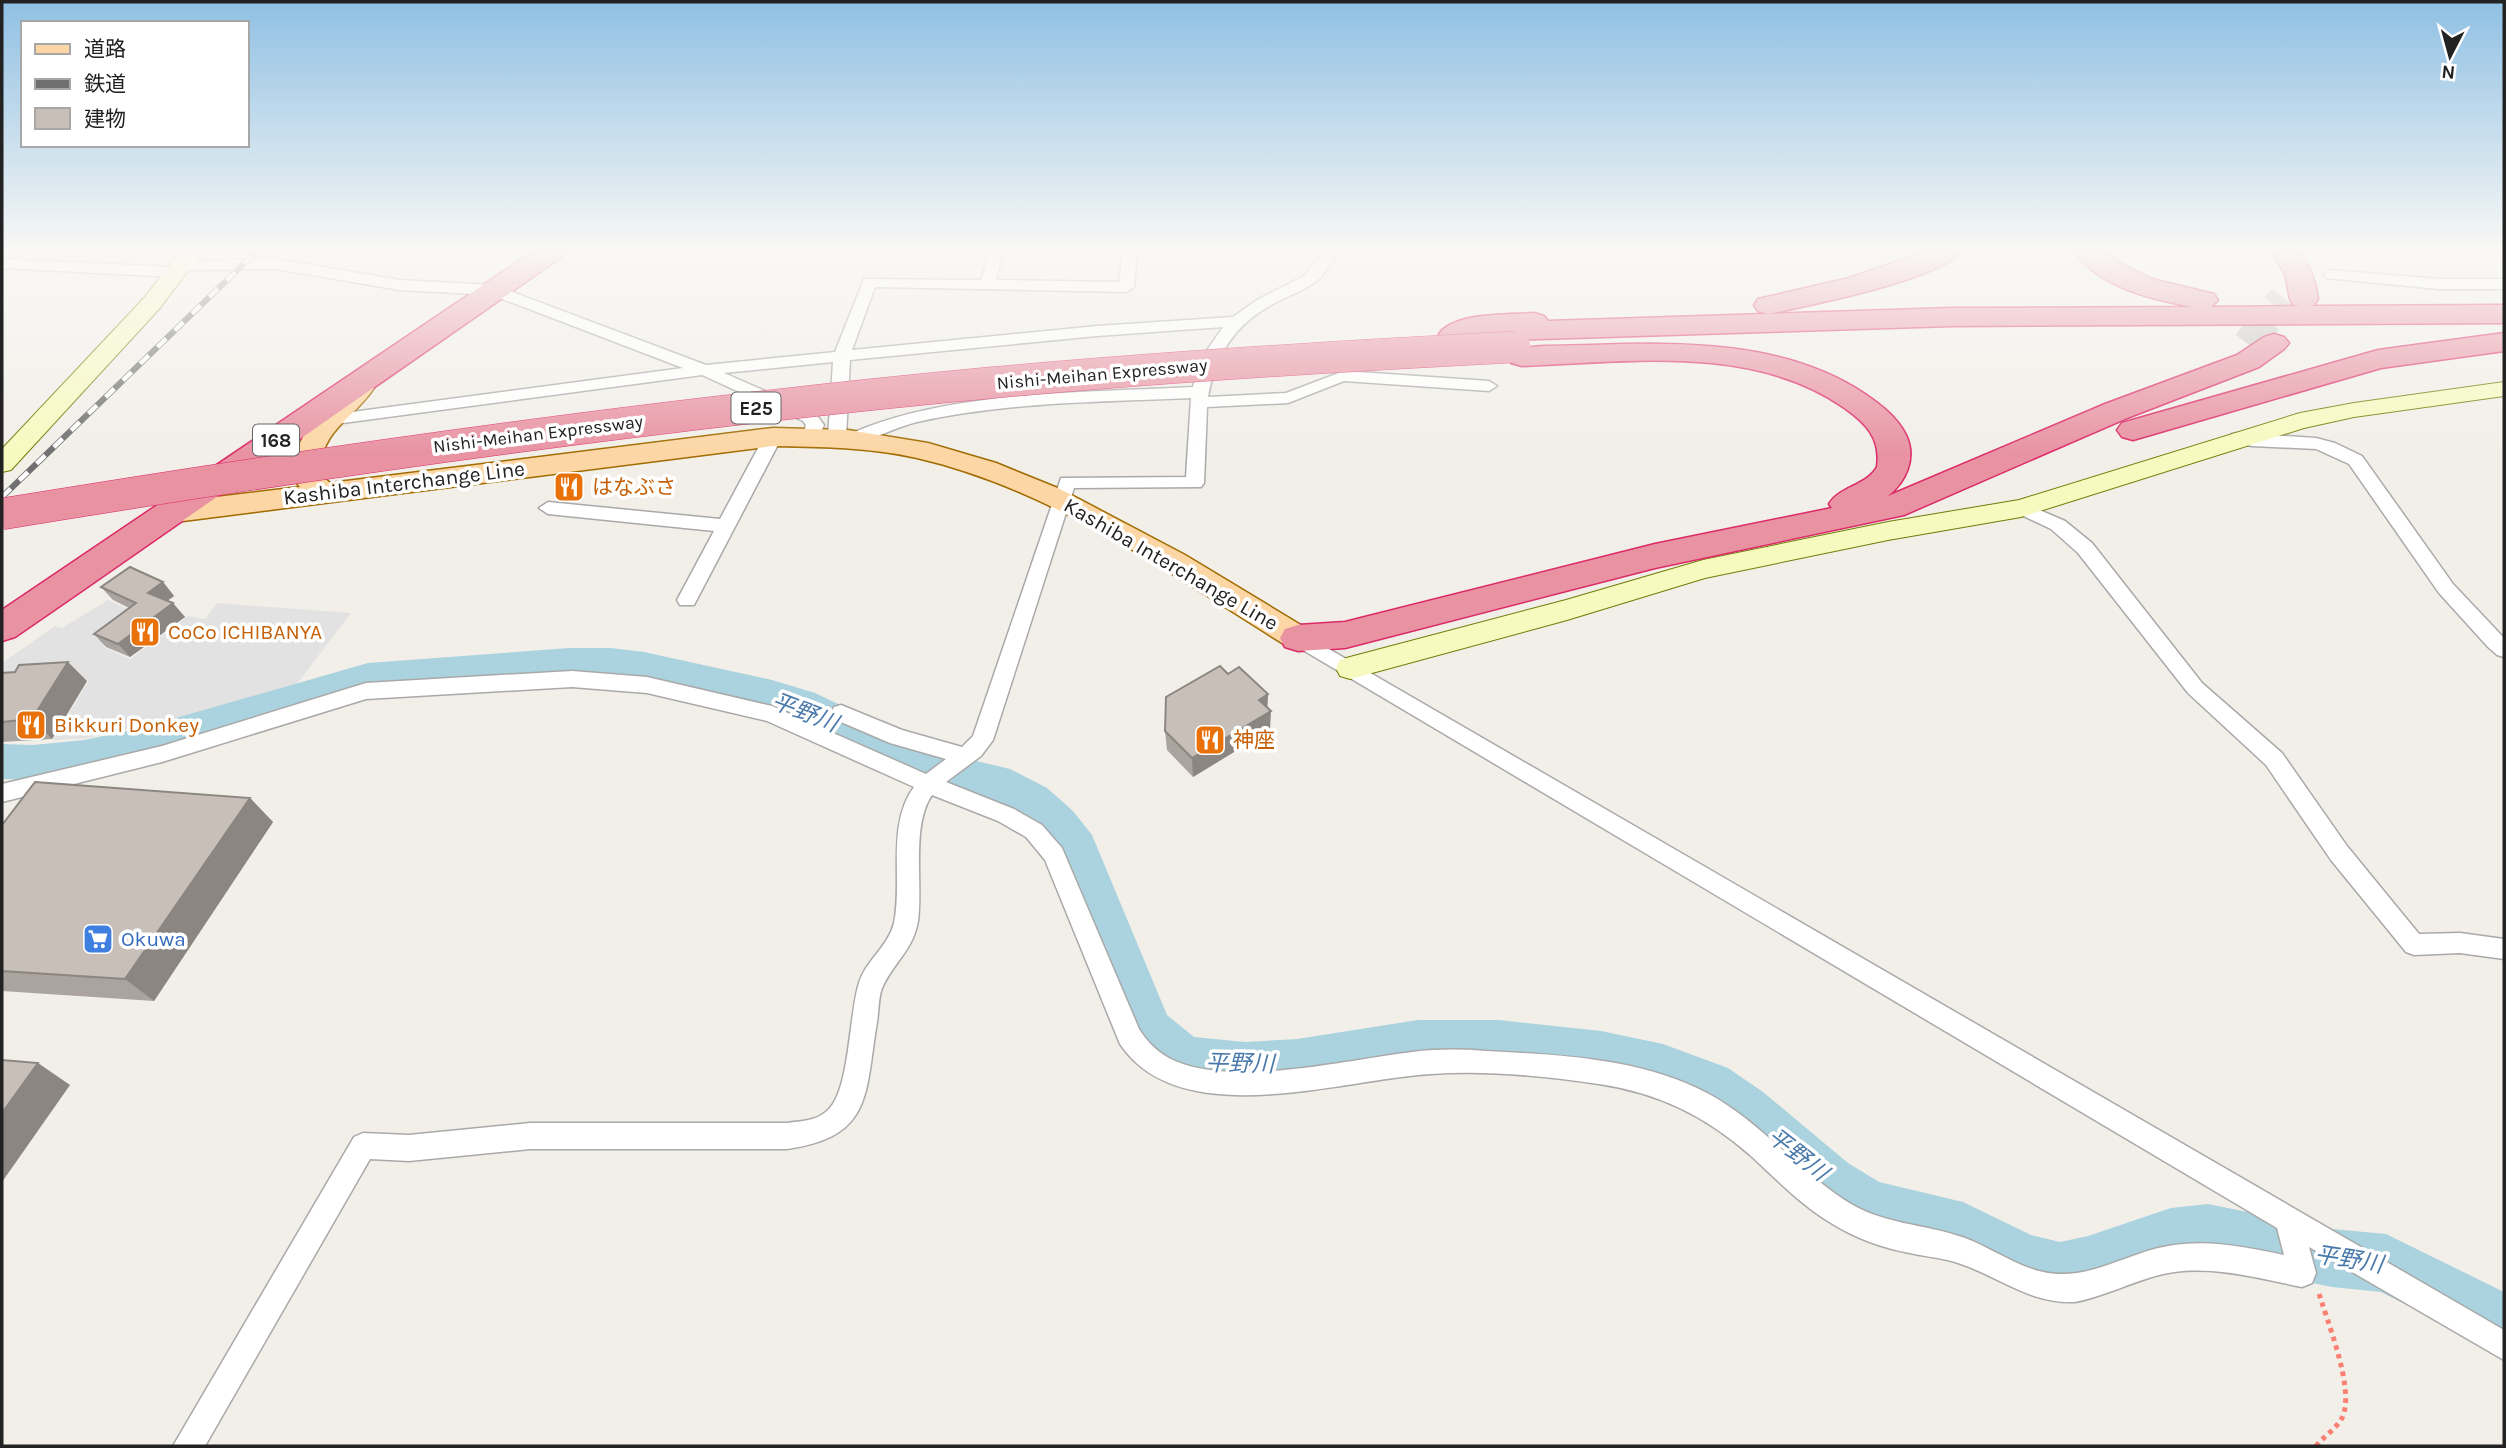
<svg xmlns="http://www.w3.org/2000/svg" width="2506" height="1448" font-family="Karla,'Noto Sans JP',sans-serif">
<rect width="100%" height="100%" fill="#f2efe9"/>
<!-- parking -->
<path fill="#e2e2e2" d="M108,600L144,617L103,647L130,659L188,616L205,619L217,603L351,613L290,693L87,738L53,740L89,680L17,685L2,707V663L55,626L62,628Z"/>
<g fill="none" stroke-linecap="round" stroke-linejoin="round">
<!-- river -->
<path fill="#aad3df" fill-rule="evenodd" d="M569,648H611L644,652L772,680L815,693L939,752L1010,769L1047,788L1073,811L1092,835L1167,1015L1194,1037L1245,1042L1297,1039L1418,1020H1499L1601,1031L1663,1044L1728,1068L1763,1092L1848,1163L1879,1182L1963,1202L2031,1235L2060,1242L2088,1236L2171,1208L2208,1204L2332,1229L2386,1234L2504,1292V1354L2381,1292L2332,1287L2208,1262L2171,1266L2088,1294L2060,1300L2024,1292L1955,1258L1898,1245L1844,1225L1808,1201L1725,1128L1691,1104L1663,1094L1601,1079L1499,1068H1418L1297,1087L1245,1090L1186,1085L1147,1066L1129,1048L1055,858L1041,837L1015,814L983,797L914,779L770,712L644,684L611,680H569L368,695C316,710 265,726 213,741C144,761 74,783 2,779V744L33,745L84,740L141,728L368,663Z"/>
<!-- highway-tunnel -->
<path stroke="#c8c6c1" stroke-width="31" stroke-dasharray="31 16" stroke-linecap="butt" d="M2248,344L2284,298"/>
<!-- street casing -->
<g stroke="#a9a9a9" stroke-width="3">
<g id="street">
<path d="M989,252H1003L996,280L1119,282L1123,252H1137L1134,287L1126,292L875,287L852,350L1097,326L1233,317L1257,300L1304,276L1323,252H1337C1332,261 1327,271 1319,279C1306,290 1290,295 1275,303C1236,323 1215,354 1208,397L1286,393L1344,371L1489,381L1497,386L1489,391L1344,381L1288,403L1207,407L1204,483L1201,487L1074,488L993,740L981,756L946,782L1014,809L1042,825L1062,848L1139,1029C1148,1043 1159,1054 1175,1061C1236,1087 1346,1060 1412,1052C1436,1049 1461,1049 1486,1051C1560,1055 1640,1058 1707,1093C1758,1120 1795,1167 1843,1199C1881,1225 1923,1223 1965,1238C1991,1248 2016,1266 2043,1272C2088,1282 2126,1253 2168,1246C2207,1239 2246,1247 2284,1255L2277,1228L1291,643L1288,638L1291,633L1298,631L2504,1330V1360L2309,1247L2316,1273L2312,1283L2302,1287C2257,1278 2209,1264 2163,1274C2133,1281 2106,1296 2075,1302C2031,1304 2001,1278 1961,1264C1945,1258 1927,1257 1910,1253C1882,1248 1855,1238 1831,1223C1801,1205 1776,1179 1750,1155C1705,1116 1659,1093 1599,1084C1545,1076 1486,1070 1431,1074C1342,1079 1180,1134 1120,1044L1045,860L1026,837L998,821L932,795C911,825 923,884 918,921C913,950 895,961 883,986C878,996 879,1011 877,1022C865,1094 873,1137 787,1149H530L409,1161L370,1159L205,1446H173L354,1137L363,1133L409,1135L530,1123H787C801,1121 816,1121 827,1111C850,1092 849,1013 859,983C866,960 888,947 894,923C903,880 886,825 914,787L767,721L647,693L572,687L366,699L162,762L2,802V784L162,746L366,683L572,671L647,677L772,706L926,774L946,759L890,743L834,719L831,713L834,707L841,705L902,730L962,747L973,736L1061,478L1186,477L1191,398C1101,402 1006,402 917,422C896,427 877,438 856,443L850,442L847,438L850,434C950,390 1085,393 1193,387L1201,359L1223,327L1097,336L850,360L846,437L837,442L828,437L833,362L724,373L815,413L824,425L818,439L812,440L803,435L806,425L803,421L702,375L328,425L319,420L322,416L683,368L492,295L400,290L276,269L182,270L180,275L175,277L2,268V259L173,267L175,263L180,261L276,259L400,280L494,285L706,365L835,352L864,279L981,280Z"/>
<path d="M2331,270L2439,279H2504V289H2439L2326,278L2323,275Z"/>
<path d="M773,432L782,437L694,605H680L677,600L714,531L548,514L539,508L548,502L720,519L764,437Z"/>
<path d="M2238,433L2316,438L2335,443L2362,456L2453,584L2504,638V657L2497,655L2488,647L2439,593L2349,464L2316,449L2252,446L2232,442L2229,438L2232,434Z"/>
<path d="M2021,502L2065,521L2092,543L2202,683L2282,753L2347,846L2419,934L2460,933L2504,939V959L2460,953L2414,955L2406,952L2331,860L2266,765L2188,693L2078,553L2051,529L2015,512L2012,508L2015,504Z"/>
</g>
</g>
<!-- secondary casing -->
<g stroke="#707d05" stroke-width="2">
<g id="secondary">
<path d="M180,252H202L160,308L11,470L2,472V449L144,298Z"/>
<path d="M2504,382V396L2354,417L2304,428L2021,517L1888,540L1705,578L1567,620L1350,679L1340,676L1336,668L1340,660L1350,657L1566,600L1703,560L1888,522L2019,500L2300,413L2354,403Z"/>
</g>
</g>
<!-- primary casing -->
<g stroke="#a06b00" stroke-width="3">
<path id="primary" d="M361,380L370,382L374,388C351,422 325,425 318,473L330,483L773,428L848,430L928,443L996,463L1060,489L1185,555L1309,630L1314,638L1309,646L1298,649L1287,646C1171,574 1052,489 917,458C869,447 821,447 773,446L175,522L165,519L161,512L165,505L175,502L300,487L290,475C295,442 326,389 361,380Z"/>
</g>
<!-- highway casing -->
<g stroke="#dc2a67" stroke-width="3">
<g id="highway">
<path d="M532,252H564L560,258L83,590L15,637L2,641V610Z"/>
<path d="M1924,252H1960C1940,280 1805,306 1768,314L1758,311L1754,305L1758,299L1849,278Z"/>
<path d="M2075,252H2105L2124,265L2152,279L2214,294L2218,300L2211,307L2300,306L2294,305L2290,299L2285,274L2272,252H2300C2310,267 2316,281 2318,299L2314,305L2309,306L2504,305V323L1951,326L1508,340C1495,337 1487,332 1473,336C1461,339 1456,343 1444,340L1439,334C1454,312 1509,315 1534,313L1544,316L1548,321L1951,308L2194,307C2154,300 2100,288 2075,252Z"/>
<path d="M2504,333V351L2381,368L2133,440L2122,437L2117,430L2122,423L2378,350Z"/>
<path d="M2274,334L2284,337L2289,343L2284,349L2259,367L2127,418L1904,515L1655,568L1345,648L1298,651L1285,647L1280,638L1285,629L1298,625L1345,622L1655,544L1832,508L1829,504C1840,486 1866,486 1877,467C1881,438 1866,423 1843,407C1752,344 1627,362 1522,366L1511,363L1507,357L1511,351C1537,344 1565,346 1591,345C1683,342 1786,341 1865,394C1881,405 1897,417 1906,435C1917,458 1906,482 1888,496L2105,404L2237,355L2264,337Z"/>
</g>
</g>
<!-- path -->
<path stroke="#fa8072" stroke-width="5" stroke-dasharray="4.5 4.5" stroke-linecap="butt" d="M2316,1446C2324,1436 2336,1429 2342,1418C2356,1390 2326,1319 2318,1290"/>
<!-- street -->
<use href="#street" fill="#fff" fill-rule="evenodd"/>
<!-- secondary -->
<use href="#secondary" fill="#f7fabf" fill-rule="evenodd"/>
<!-- primary -->
<use href="#primary" fill="#fcd6a4" fill-rule="evenodd"/>
<!-- highway -->
<use href="#highway" fill="#e892a2" fill-rule="evenodd"/>
<!-- rail casing -->
<g stroke="#707070" stroke-width="6">
<path id="rail" d="M2,497L256,252"/>
</g>
<!-- rail -->
<use href="#rail" stroke="#fff" stroke-width="4.5" stroke-dasharray="12" stroke-linecap="butt"/>
<!-- highway-bridge casing -->
<g stroke="#dc2a67" stroke-width="32" stroke-linecap="butt">
<path id="highway-bridge" d="M2,514C329,460 658,414 988,383C1163,367 1339,356 1515,347"/>
</g>
<!-- highway-bridge -->
<use href="#highway-bridge" stroke="#e892a2" stroke-width="31"/>
</g>
<!-- wall -->
<g fill="#aba49e">
<path d="M163,582L174,596L167,601L185,617L130,657L106,647L94,634L129,608L113,600L101,587Z"/>
<path d="M2,673L87,681L52,739L2,742Z"/>
<path d="M1228,674L1268,694L1267,708L1270,730L1193,777L1167,750L1165,731Z"/>
<path d="M250,798L273,822L154,1001L2,991V825Z"/>
</g>
<!-- shaded-wall -->
<g fill="#8b8681">
<path d="M163,582L174,596L160,606L148,593Z"/>
<path d="M173,603L185,617L130,657L118,644Z"/>
<path d="M68,662L87,681L52,739L32,719Z"/>
<path d="M1268,694L1267,713L1271,711L1270,730L1193,777L1192,758L1259,700Z"/>
<path d="M250,798L273,822L154,1001L125,979Z"/>
<path d="M38,1063L70,1085L2,1182V1113Z"/>
</g>
<!-- building -->
<g fill="#c7bfb8" stroke="#8b8681" stroke-width="2">
<path d="M130,567L163,582L148,593L173,603L118,644L94,634L136,603L101,587Z"/>
<path d="M68,662L32,719L2,722V673L15,672L19,665Z"/>
<path d="M1220,666L1228,674L1239,667L1268,694L1259,700L1271,711L1192,758L1165,731L1166,697Z"/>
<path d="M35,782L250,798L125,979L2,971V825Z"/>
<path d="M2,1060L38,1063L2,1113Z"/>
</g>
<!-- sky -->
<linearGradient id="sky" x2="0" y2="1"><stop stop-color="#8fc0e4"/><stop offset="0.55" stop-color="#f9f8f5"/><stop offset="1" stop-color="#f9f8f5" stop-opacity="0"/></linearGradient>
<rect width="2506" height="455" fill="url(#sky)"/>
<!-- icons -->
<defs>
<g id="restaurant-square" transform="scale(1.575)"><rect x="-9" y="-9" width="18" height="18" rx="4" fill="#e8710a" stroke="#fff"/><path d="M-5-6h1v4h1v-4h1v4h1v-4h1v5L-1.5 .5V6h-2V.5L-5-1ZM5-6V6H3V1.5H1.5Q1.5-4 5-6Z" fill="#fff"/></g>
<g id="supermarket-square" transform="scale(1.575)"><rect x="-9" y="-9" width="18" height="18" rx="4" fill="#3f7fe0" stroke="#fff"/><path d="M-6-5.5h2.5l.6 2H6L4.5 2H-2.5L-4.4-4H-6ZM-1.5 3.2a1.3 1.3 0 1 0 .1 0ZM3 3.2a1.3 1.3 0 1 0 .1 0Z" fill="#fff"/></g>
</defs>
<g fill-rule="evenodd">
<use href="#restaurant-square" x="569" y="487"/>
<use href="#restaurant-square" x="145" y="632"/>
<use href="#restaurant-square" x="31" y="725"/>
<use href="#restaurant-square" x="1210" y="740"/>
<use href="#supermarket-square" x="98" y="939"/>
</g>
<g text-anchor="middle" stroke-width="7" stroke-linejoin="round" paint-order="stroke">
<!-- far-street labels -->
<g font-size="18" fill="#222" stroke="#fff">
<text transform="translate(1102 374) rotate(-5)" y="6">Nishi-Meihan Expressway</text>
<text transform="translate(538 434) rotate(-7)" y="6">Nishi-Meihan Expressway</text>
</g>
<!-- shield labels -->
<g fill="#fff" stroke="#646464" stroke-width="2">
<rect x="731.5" y="392.5" width="49" height="31" rx="5"/>
<rect x="253" y="424.5" width="46" height="31" rx="5"/>
</g>
<g font-size="19" font-weight="bold" fill="#222">
<text x="756" y="415">E25</text>
<text x="276" y="447">168</text>
</g>
<!-- street labels -->
<g font-size="21" fill="#222" stroke="#fff">
<text transform="translate(404 483) rotate(-7)" y="7">Kashiba Interchange Line</text>
<text transform="translate(1171 564) rotate(30)" y="7">Kashiba Interchange Line</text>
</g>
<!-- food labels -->
<g font-size="21" fill="#c56008" stroke="#fff" text-anchor="start">
<text x="592" y="494">はなぶさ</text>
<text x="168" y="639">CoCo ICHIBANYA</text>
<text x="54" y="732">Bikkuri Donkey</text>
<text x="1233" y="747">神座</text>
</g>
<!-- shop labels -->
<g font-size="21" fill="#366cbe" stroke="#fff" text-anchor="start">
<text x="121" y="946">Okuwa</text>
</g>
<!-- water labels -->
<g font-size="23" font-style="italic" fill="#4a7aab" stroke="#fff">
<text transform="translate(805 712) rotate(21)" y="8">平野川</text>
<text transform="translate(1240 1063) rotate(1)" y="8">平野川</text>
<text transform="translate(1798 1154) rotate(38)" y="8">平野川</text>
<text transform="translate(2349 1259) rotate(9)" y="8">平野川</text>
</g>
</g>
<!-- border -->
<rect width="2506" height="1448" fill="none" stroke="#222222" stroke-width="7"/>
<!-- legend -->
<rect x="21" y="21" width="228" height="126" fill="#ffffff" stroke="#a7a7a7" stroke-width="2"/>
<rect x="35" y="44" width="35" height="10" fill="#fcd6a4" stroke="#a7a7a7" stroke-width="2"/>
<text x="84" y="56" font-size="21" fill="#222222">道路</text>
<rect x="35" y="79" width="35" height="10" fill="#707070" stroke="#a7a7a7" stroke-width="2"/>
<text x="84" y="91" font-size="21" fill="#222222">鉄道</text>
<rect x="35" y="108" width="35" height="21" fill="#c7bfb8" stroke="#a7a7a7" stroke-width="2"/>
<text x="84" y="126" font-size="21" fill="#222222">建物</text>
<!-- north arrow -->
<g transform="translate(2450 56) rotate(186)" stroke="#ffffff" stroke-width="5" paint-order="stroke">
<path d="M0-5L12 26L0 18L-12 26Z" fill="#222222"/>
<text y="-10" font-size="19" font-weight="bold" text-anchor="middle" fill="#222222">N</text>
</g>
</svg>
